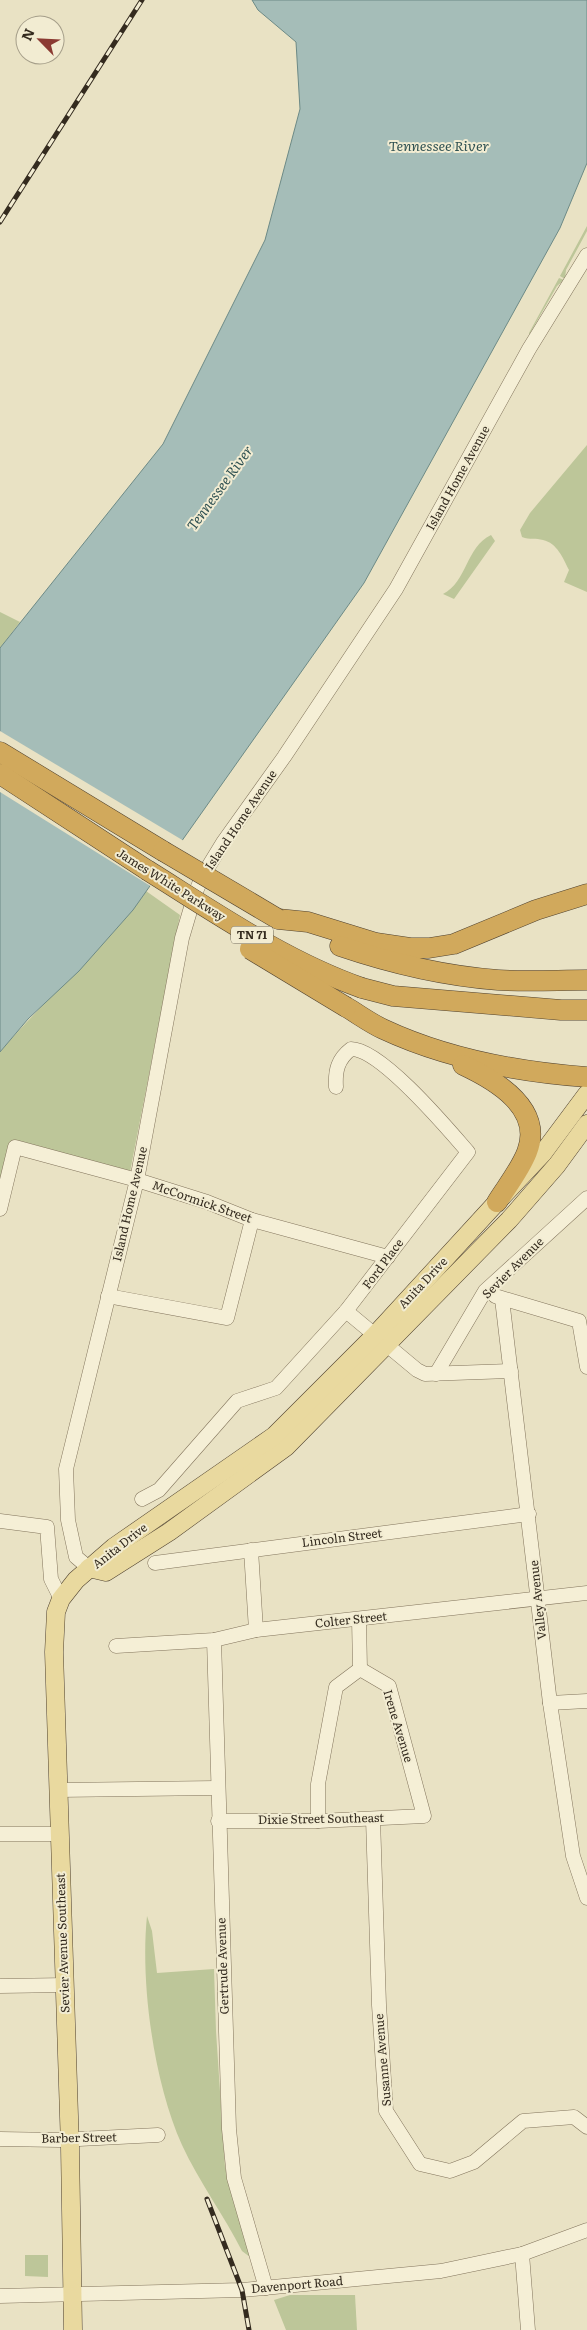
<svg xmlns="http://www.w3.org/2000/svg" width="587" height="2330" font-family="Literata,serif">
<rect width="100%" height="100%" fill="#e9e2c4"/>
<!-- green -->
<g fill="#bdc699">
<path d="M587,226V231L566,270L565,279L560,276Z"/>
<path d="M559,278L564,280L557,286L529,335V333Z"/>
<path d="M587,445V592L564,582L569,570C563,558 557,543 543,540C536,538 530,540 522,537L520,530L530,513Z"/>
<path d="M491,535L495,541L454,599L443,594C467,582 466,547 491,535Z"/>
<path d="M0,612L20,622L0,648Z"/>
<path d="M146,891L180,915L130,1172L24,1142H14L0,1183V1052C47,996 104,951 146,891Z"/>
<path d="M147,1916L152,1931L157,1973L214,1969L216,2031L225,2167L251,2250L250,2257L242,2251C224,2215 199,2182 182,2145C154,2083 140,1983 147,1916Z"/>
<path d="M25,2255H48V2277L25,2276Z"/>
<path d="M290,2295H355L357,2330H286L274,2300Z"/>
</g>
<!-- water -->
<path fill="#a5bdb8" stroke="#6d8a86" d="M252,0H587V163L560,228L364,583L133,910L79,971L28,1019L0,1052V648L163,444L265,240L300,109L296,42L258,10Z"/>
<!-- pier -->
<path fill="#e9e2c4" d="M0,731L184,841L152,887L0,792Z"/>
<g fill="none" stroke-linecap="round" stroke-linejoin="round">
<!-- minor casing -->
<g stroke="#82745c" stroke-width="15">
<g id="minor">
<path d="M0,1209L15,1147L137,1180L207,1202L252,1220L388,1257"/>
<path d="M108,1296L227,1318L252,1220"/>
<path d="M495,1296L579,1321L587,1367"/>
<path d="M502,1299L550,1703L573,1856L587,1898"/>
<path d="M346,1311L417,1370L425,1374L511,1371"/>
<path d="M436,1374L485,1291L587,1198"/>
<path d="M142,1499L159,1490L237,1401L276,1388L346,1311L468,1152C448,1129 381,1049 351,1049C338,1059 335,1070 336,1087"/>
<path d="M0,1521L47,1527L51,1579L61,1599"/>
<path d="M251,1550L256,1630"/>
<path d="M155,1563L529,1514"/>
<path d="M89,1568L76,1557L68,1520L66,1469L137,1180L182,938L195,894L202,877L224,841L284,757L396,589L529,349L587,255"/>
<path d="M359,1619L360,1669"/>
<path d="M214,1640L229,2129L234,2178L266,2288"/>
<path d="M116,1646L214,1640L256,1630L587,1593"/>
<path d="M550,1703L587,1701"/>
<path d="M58,1790L216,1788"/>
<path d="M373,1819L379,2005L386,2111L420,2164L450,2171L474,2162L523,2121L574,2117L587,2127"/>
<path d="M218,1821H318L424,1816L389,1686L360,1669"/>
<path d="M318,1821V1784L336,1687L360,1669"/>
<path d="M0,1834H59"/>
<path d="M0,1986L66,1985"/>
<path d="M0,2139L59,2140L158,2135"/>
<path d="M522,2254L528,2330"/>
<path d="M0,2296L242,2290L441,2271L522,2254L587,2230"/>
</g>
</g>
<!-- major casing -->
<g stroke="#504230" stroke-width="19">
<g id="major">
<path d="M89,1568L106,1572L169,1532L286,1447L509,1220L557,1165L587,1124"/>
<path d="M73,2330L70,2147L54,1652L56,1612L61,1599L76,1580L114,1547L274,1436L375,1335L497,1202L543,1153L587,1094"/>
</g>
</g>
<!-- highway casing -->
<g stroke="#504230" stroke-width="21">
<g id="highway">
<path d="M0,752L163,851"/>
<path d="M0,774L147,870"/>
<path d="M278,919L308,922L376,943L410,948H429L454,944L536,910L587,894"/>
<path d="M340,946C390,963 445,976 498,980C528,982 558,980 587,980"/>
<path d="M362,988L393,996L561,1010H587"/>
<path d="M346,1007C358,1014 370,1023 383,1029C445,1058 519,1072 587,1077"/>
<path d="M463,1065C495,1080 544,1108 527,1152C520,1170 507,1186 497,1202"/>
</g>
</g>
<!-- minor -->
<use href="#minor" stroke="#f5efd6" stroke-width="14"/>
<!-- major -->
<use href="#major" stroke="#e9d99f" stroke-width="18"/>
<!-- highway -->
<use href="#highway" stroke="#d1a95c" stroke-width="20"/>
<!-- rail casing -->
<g stroke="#342b1f" stroke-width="5">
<g id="rail">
<path d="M0,222L142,0"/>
<path d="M207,2199L242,2290L249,2330"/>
</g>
</g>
<!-- rail -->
<use href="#rail" stroke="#f2ecd2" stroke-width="3" stroke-dasharray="9" stroke-linecap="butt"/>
<!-- highway-bridge casing -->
<g stroke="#504230" stroke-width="21" stroke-linecap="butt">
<g id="highway-bridge">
<path d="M163,851L278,919"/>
<path d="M147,870C216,913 285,961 362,988"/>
<path d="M250,949L346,1007"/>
</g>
</g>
<!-- highway-bridge -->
<use href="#highway-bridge" stroke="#d1a95c" stroke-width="20"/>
</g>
<g text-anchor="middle" stroke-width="4" stroke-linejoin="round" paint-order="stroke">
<!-- shield labels -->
<rect fill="#f2ecd2" stroke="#6d6555" stroke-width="1" x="231" y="926.5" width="42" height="17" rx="4"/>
<g font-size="11" font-weight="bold" fill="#342b1f">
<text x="252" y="939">TN 71</text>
</g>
<!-- street labels -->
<g font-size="12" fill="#342b1f" stroke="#f2ecd2">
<text transform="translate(458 478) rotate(-61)" y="4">Island Home Avenue</text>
<text transform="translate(241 820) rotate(-56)" y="4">Island Home Avenue</text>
<text transform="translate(171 885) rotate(32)" y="4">James White Parkway</text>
<text transform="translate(202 1202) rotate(19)" y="4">McCormick Street</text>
<text transform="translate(130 1204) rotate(-77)" y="4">Island Home Avenue</text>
<text transform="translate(383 1264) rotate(-53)" y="4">Ford Place</text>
<text transform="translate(513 1268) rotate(-45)" y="4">Sevier Avenue</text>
<text transform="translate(423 1283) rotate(-47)" y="4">Anita Drive</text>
<text transform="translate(342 1538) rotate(-7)" y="4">Lincoln Street</text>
<text transform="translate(120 1546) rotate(-38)" y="4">Anita Drive</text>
<text transform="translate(538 1600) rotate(-96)" y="4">Valley Avenue</text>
<text transform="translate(351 1620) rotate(-6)" y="4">Colter Street</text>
<text transform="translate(398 1726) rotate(73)" y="4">Irene Avenue</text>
<text transform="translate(321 1819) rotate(-1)" y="4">Dixie Street Southeast</text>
<text transform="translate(63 1943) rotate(-92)" y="4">Sevier Avenue Southeast</text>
<text transform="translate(223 1966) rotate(-92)" y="4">Gertrude Avenue</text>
<text transform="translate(383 2060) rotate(-95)" y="4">Susanne Avenue</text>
<text transform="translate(79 2138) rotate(-1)" y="4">Barber Street</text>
<text transform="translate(297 2285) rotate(-5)" y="4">Davenport Road</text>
</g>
<!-- water labels -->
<g font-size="14" font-style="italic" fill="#2f5152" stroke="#f2ecd2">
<text x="439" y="151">Tennessee River</text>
<text transform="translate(220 488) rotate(-54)" y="5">Tennessee River</text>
</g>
</g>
<!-- north arrow -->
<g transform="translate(40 40) rotate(294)"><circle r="24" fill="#f2ecd2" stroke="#a69f8a"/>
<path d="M0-4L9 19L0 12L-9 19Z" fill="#8b3a32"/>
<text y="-8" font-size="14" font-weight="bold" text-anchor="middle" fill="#342b1f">N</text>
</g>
</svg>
